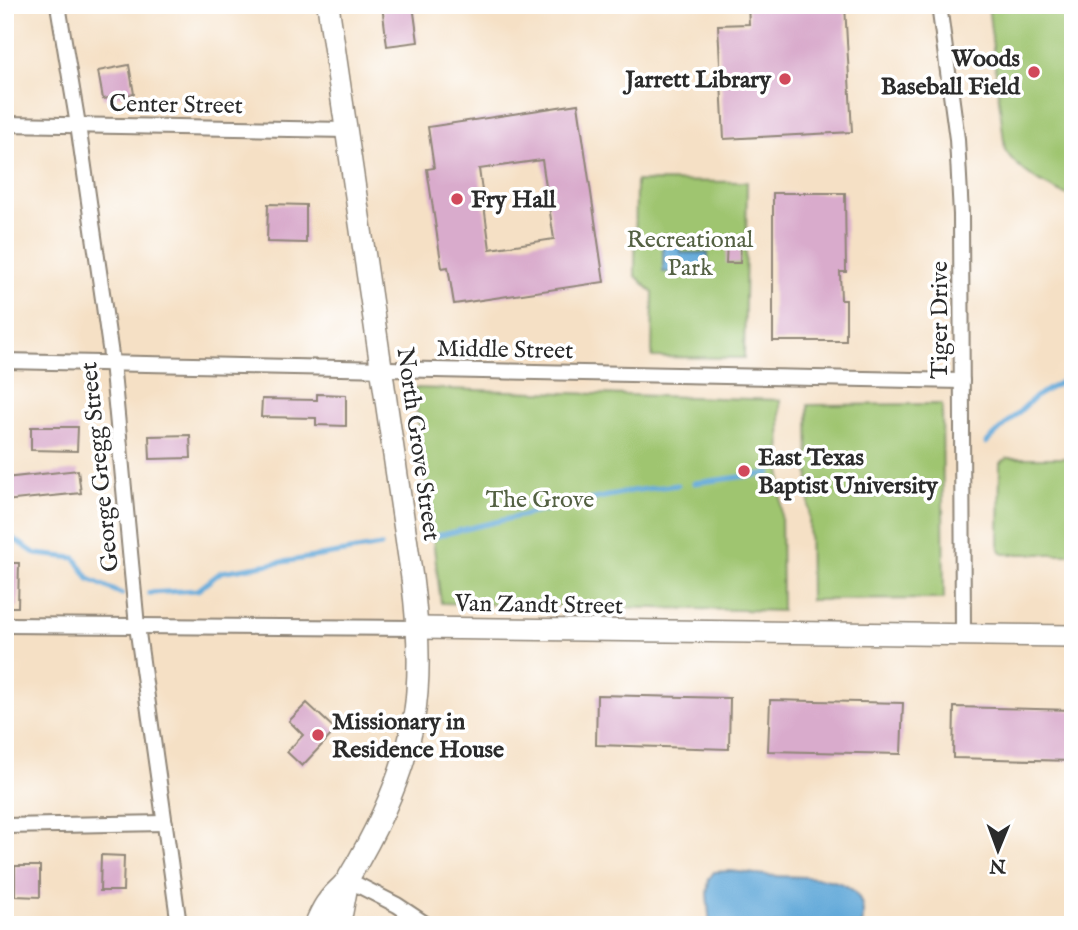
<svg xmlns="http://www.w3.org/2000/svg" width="1078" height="930" font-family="'IM FELL English',serif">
<rect width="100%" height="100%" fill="#fff"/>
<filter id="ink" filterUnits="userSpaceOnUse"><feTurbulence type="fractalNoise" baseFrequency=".0143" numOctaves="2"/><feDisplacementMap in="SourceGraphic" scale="14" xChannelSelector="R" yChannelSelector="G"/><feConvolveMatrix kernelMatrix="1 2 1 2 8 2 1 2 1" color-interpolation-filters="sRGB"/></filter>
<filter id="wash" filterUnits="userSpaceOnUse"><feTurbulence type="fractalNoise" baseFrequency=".00686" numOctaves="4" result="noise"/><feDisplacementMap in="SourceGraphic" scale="28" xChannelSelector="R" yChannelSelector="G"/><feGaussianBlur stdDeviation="1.57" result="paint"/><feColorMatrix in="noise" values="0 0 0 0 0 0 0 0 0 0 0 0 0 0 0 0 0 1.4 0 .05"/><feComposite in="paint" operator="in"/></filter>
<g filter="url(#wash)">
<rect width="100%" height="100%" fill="#f5e0c5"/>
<!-- green -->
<g fill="#9fc570" stroke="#65784e" stroke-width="2">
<path d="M988,5H1073V197C1049,189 1018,171 1005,150Z"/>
<path d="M636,181L747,182L744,358L652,357L653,293L635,275Z"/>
<path d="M414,388L780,400L782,611L441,603Z"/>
<path d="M942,404L944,599L810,600L808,405Z"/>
<path d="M1007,458H1073V554H1004L999,549L1000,463Z"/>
</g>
<!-- water -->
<g fill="#62a9d9" stroke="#466a82" stroke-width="2">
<path d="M663,238H681V253H708V272H663Z"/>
<path d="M731,871C746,873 761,875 776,876C809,878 872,872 862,925H710L707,894L709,879L714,872Z"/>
</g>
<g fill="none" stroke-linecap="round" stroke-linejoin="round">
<!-- stream -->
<g stroke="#62a9d9" stroke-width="5">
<path d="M986,443L1035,397L1066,379L1073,363"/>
<path d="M694,483L770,473"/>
<path d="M5,533L36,554L75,558L89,579L122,594"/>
<path d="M428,538L562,506L631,491L678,485"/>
<path d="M149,593L198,590L221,572L381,546"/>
</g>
</g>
<g id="blocks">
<!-- building -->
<g fill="#d9abcc" fill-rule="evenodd">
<path d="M382,5H413L418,42L387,46Z"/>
<path d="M748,5H845L852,132L724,139L718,25L749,24Z"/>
<path d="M129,65L134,94L103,99L98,71Z"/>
<path d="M578,104L604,282L454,304L448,267L442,268L427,169L434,168L428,127ZM542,160L554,239L490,249L479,169Z"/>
<path d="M773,193H845L846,272H840L841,300H846V341H773Z"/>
<path d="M268,204L306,205V243L267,242Z"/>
<path d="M727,241H741L740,263H726Z"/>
<path d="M317,394L346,395V426L316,425V418L261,417L262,399L317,400Z"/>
<path d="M31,427H78L77,451L31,450Z"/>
<path d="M190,435L191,458L150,459L149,436Z"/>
<path d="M78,470L81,493L5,501V478Z"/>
<path d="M5,563H19L18,607H5Z"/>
<path d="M597,695L730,698L729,749L596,745Z"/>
<path d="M770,700L903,703L901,754L768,751Z"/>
<path d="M307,703L336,730L302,766L287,752L303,735L289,721Z"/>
<path d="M954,707L1073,710V761L953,758Z"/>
<path d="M101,855L124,856L123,891H100Z"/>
<path d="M15,866H40V897L15,896Z"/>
</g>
</g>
</g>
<g filter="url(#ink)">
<use href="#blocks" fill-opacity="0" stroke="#908678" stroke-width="2"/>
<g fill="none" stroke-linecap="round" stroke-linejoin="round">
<!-- street casing -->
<g stroke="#908678" stroke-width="18">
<g id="street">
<path d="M58,5L78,125L112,362L137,626L179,925"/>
<path d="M939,5L957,139L961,215L963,635"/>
<path d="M5,124L347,130"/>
<path d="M5,361L962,381"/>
<path d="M5,625L418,628"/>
<path d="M5,826L165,823"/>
<path d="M348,880L397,905L427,925"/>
</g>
</g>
<!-- secondary casing -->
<g stroke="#908678" stroke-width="24">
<g id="secondary">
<path d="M418,628L1073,636"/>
<path d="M315,925C319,917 322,908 328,901C334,892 344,886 349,877C382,822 413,756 417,691C420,653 417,616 412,578L328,5"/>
<path d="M336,925L342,912L348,880"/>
</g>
</g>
<!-- street -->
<use href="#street" stroke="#fff" stroke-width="14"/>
<!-- secondary -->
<use href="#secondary" stroke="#fff" stroke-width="21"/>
</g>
</g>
<!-- markers -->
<g fill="#d1495b" stroke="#fff" stroke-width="2.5">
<circle cx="1034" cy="72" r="7"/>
<circle cx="785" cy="79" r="7"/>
<circle cx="457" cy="199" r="7"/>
<circle cx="744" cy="471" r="7"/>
<circle cx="318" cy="735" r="7"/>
</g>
<g text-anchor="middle" stroke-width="7" stroke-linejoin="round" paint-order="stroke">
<!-- poi labels -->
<g font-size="24" font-weight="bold" fill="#2b2b2b" stroke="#fff" text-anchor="start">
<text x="1020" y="66" text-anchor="end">Woods<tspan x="1020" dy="28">Baseball Field</tspan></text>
<text x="771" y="87" text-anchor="end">Jarrett Library</text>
<text x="471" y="207">Fry Hall</text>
<text x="758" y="465">East Texas<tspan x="758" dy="28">Baptist University</tspan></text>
<text x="332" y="729">Missionary in<tspan x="332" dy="28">Residence House</tspan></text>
</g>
<!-- street labels -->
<g font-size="24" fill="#2b2b2b" stroke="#fff">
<text transform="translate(176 104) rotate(1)" y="8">Center Street</text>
<text transform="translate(939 320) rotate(-90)" y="8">Tiger Drive</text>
<text transform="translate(505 349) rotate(1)" y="8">Middle Street</text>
<text transform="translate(419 444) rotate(82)" y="8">North Grove Street</text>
<text transform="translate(99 467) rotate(-96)" y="8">George Gregg Street</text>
<text transform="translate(539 604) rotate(1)" y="8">Van Zandt Street</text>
</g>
<!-- park labels -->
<g font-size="24" fill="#546143" stroke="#fff">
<text x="690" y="247">Recreational<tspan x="690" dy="28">Park</tspan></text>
<text x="540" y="507">The Grove</text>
</g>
</g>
<!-- margin -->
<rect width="1078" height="930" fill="none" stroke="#fff" stroke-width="28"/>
<!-- north arrow -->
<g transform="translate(998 850) rotate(181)" stroke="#ffffff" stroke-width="5" paint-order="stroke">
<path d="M0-5L12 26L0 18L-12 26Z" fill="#2b2b2b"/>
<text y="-10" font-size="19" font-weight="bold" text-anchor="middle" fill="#2b2b2b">N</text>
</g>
</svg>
